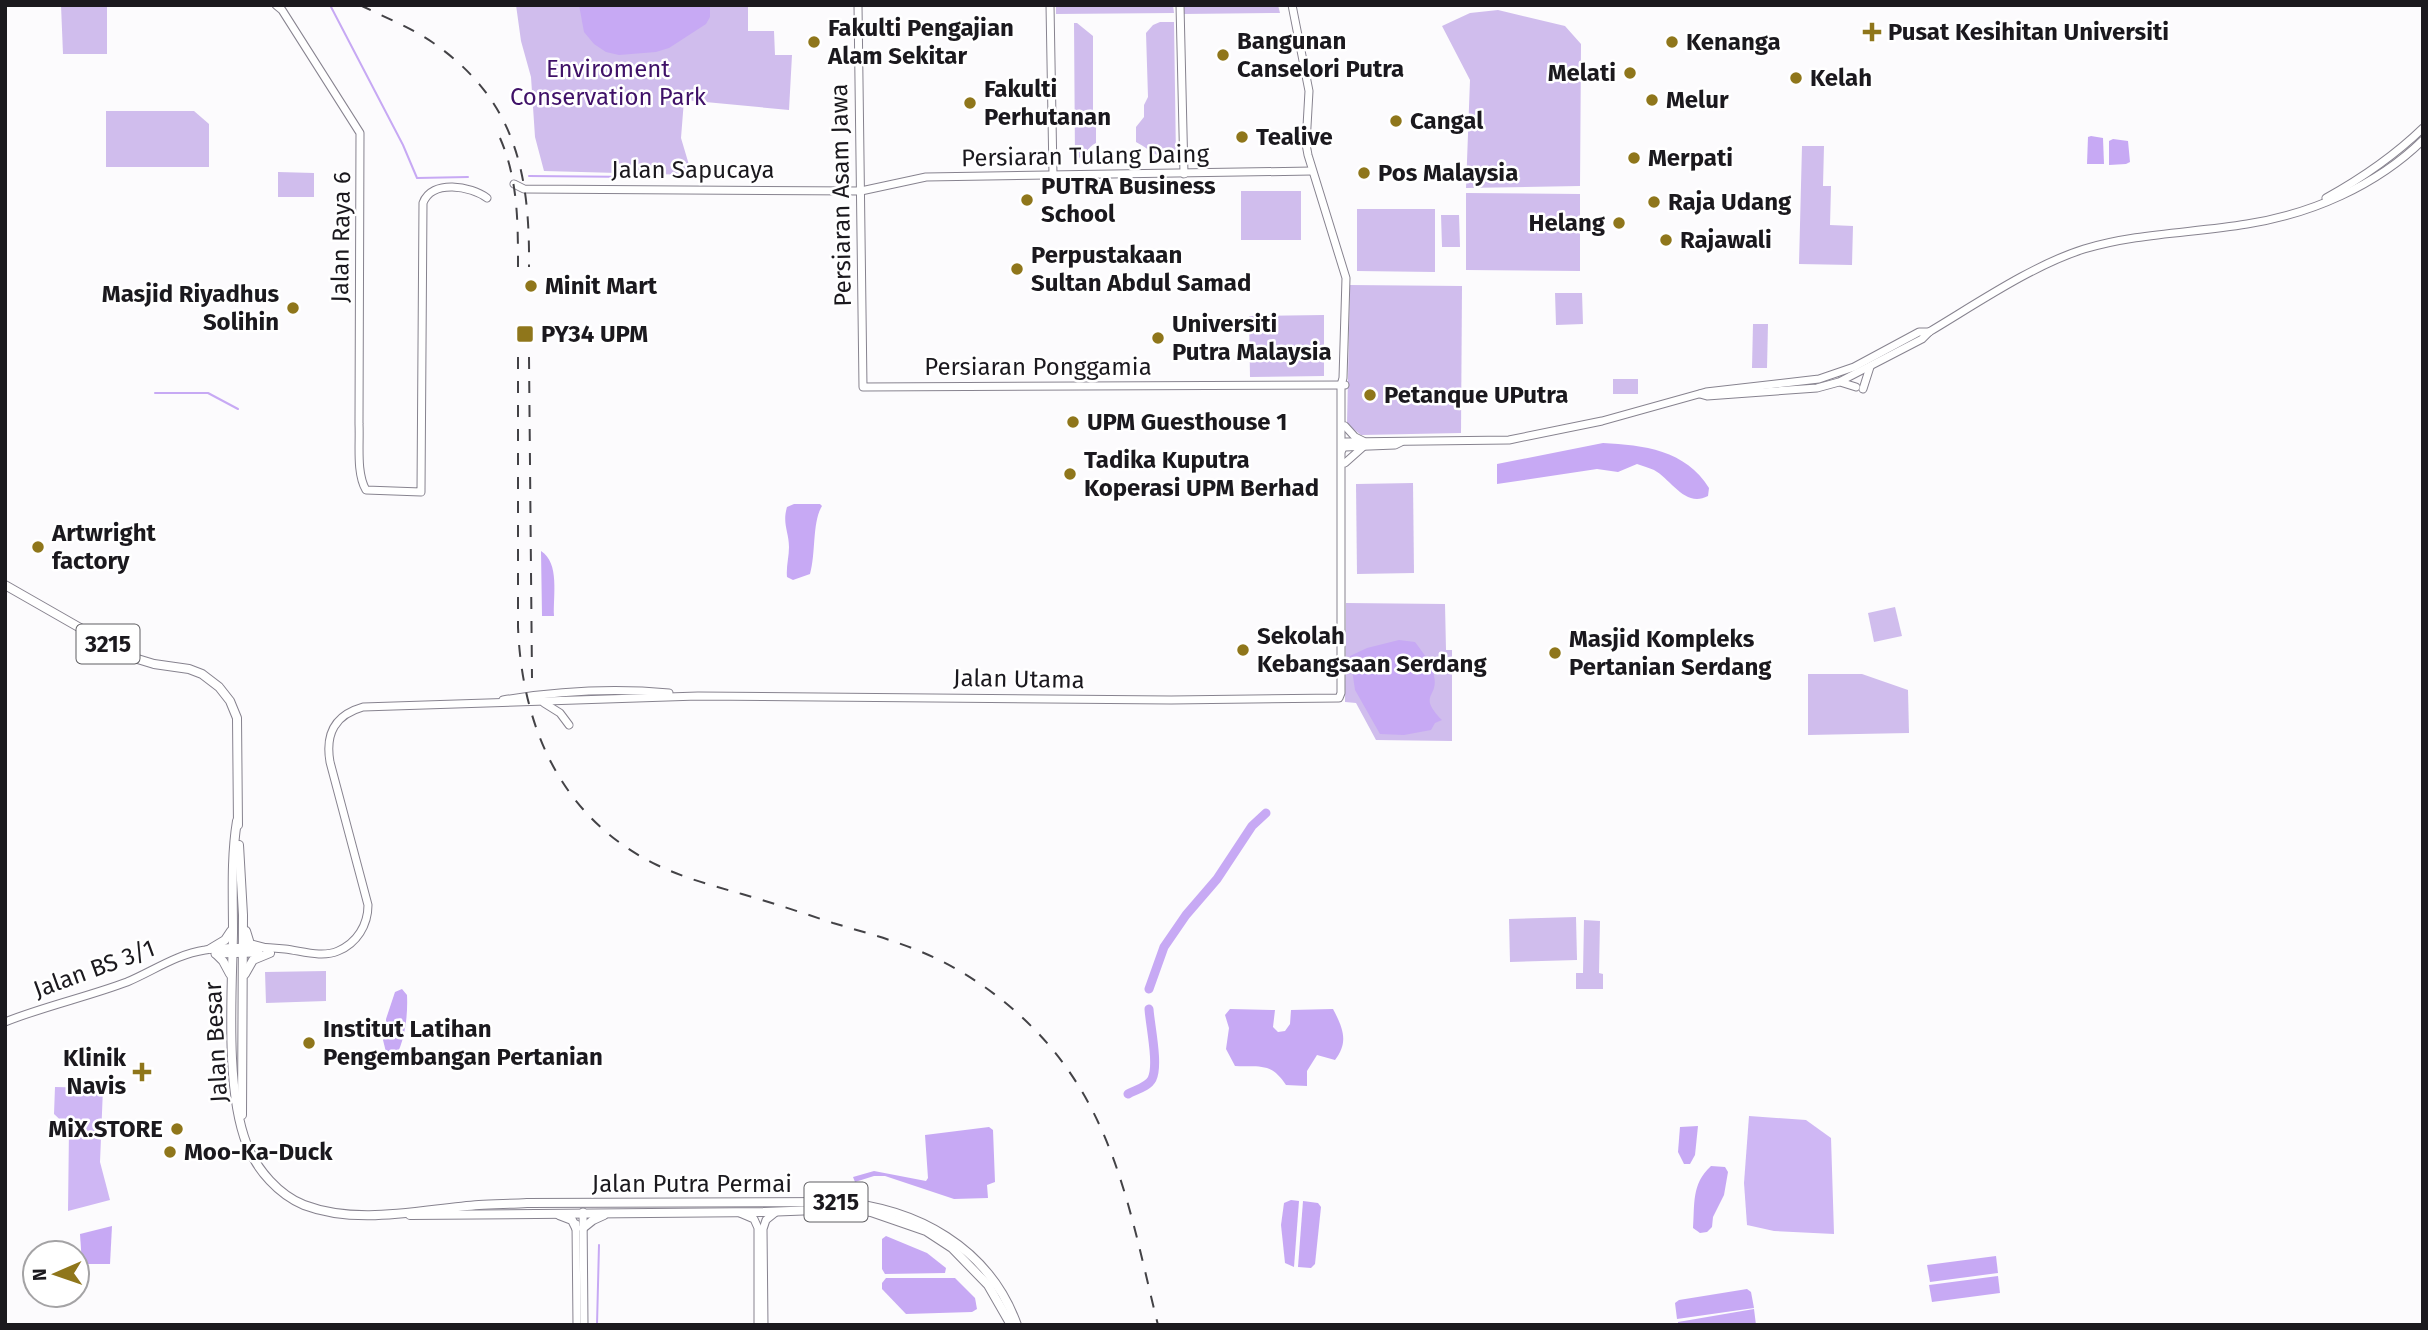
<svg xmlns="http://www.w3.org/2000/svg" width="2428" height="1330" font-family="'Fira Sans',sans-serif">
<rect width="100%" height="100%" fill="#fcfbfd"/>
<!-- green -->
<g fill="#d0bded">
<path d="M61,5H107V54H63Z"/>
<path d="M516,5H748V31H774L775,55H792L789,110L684,100L681,138L692,175L544,171L535,137L531,77L521,41Z"/>
<path d="M1056,5H1173L1174,13L1056,14Z"/>
<path d="M1182,5H1278L1280,13L1183,14Z"/>
<path d="M1498,10L1565,26L1581,44L1580,186L1466,188L1470,80L1442,26L1470,13Z"/>
<path d="M1160,22H1174L1176,158C1154,158 1153,151 1136,142V127L1144,117V105L1148,97L1146,33L1153,25Z"/>
<path d="M1074,23H1077L1093,36V124L1096,126V143C1087,147 1085,158 1075,159Z"/>
<path d="M106,111H194L209,124V167H106Z"/>
<path d="M1802,146H1824L1823,186H1831L1830,225L1853,226L1852,265L1799,264Z"/>
<path d="M278,172L314,173V197H278Z"/>
<rect x="1241" y="191" width="60" height="49"/>
<path d="M1466,193L1580,194V271L1466,270Z"/>
<path d="M1357,209H1435V272L1357,271Z"/>
<path d="M1441,215H1459L1460,247H1442Z"/>
<path d="M1350,285L1462,286L1461,433L1361,435L1347,424Z"/>
<path d="M1555,293H1582L1583,324L1556,325Z"/>
<path d="M1324,315V376L1250,377L1249,316Z"/>
<path d="M1753,324H1768L1767,368H1752Z"/>
<rect x="1613" y="379" width="25" height="15"/>
<path d="M1413,483L1414,573L1357,574L1356,484Z"/>
<path d="M1346,603L1445,604L1446,650H1452V741L1376,740L1356,703L1345,702Z"/>
<path d="M1895,607L1902,636L1874,642L1868,613Z"/>
<path d="M1808,674H1862L1908,690L1909,733L1808,735Z"/>
<path d="M1576,917L1577,960L1510,962L1509,919Z"/>
<path d="M1584,920L1600,921L1599,973L1603,974V989H1576V973H1583Z"/>
<path d="M326,971V1001L266,1003L265,972Z"/>
</g>
<!-- forest -->
<g fill="#cfb7f4">
<path d="M55,1087L103,1088L100,1162L110,1200L68,1211L69,1128L54,1114Z"/>
<path d="M1749,1116L1806,1120L1831,1138L1834,1234L1774,1231L1747,1225L1744,1183Z"/>
</g>
<!-- water -->
<g fill="#c7a9f4">
<path d="M579,5H710V17L706,24L669,48L656,52L619,55L606,52L594,44L584,32Z"/>
<path d="M2091,136L2103,138L2104,164H2087L2088,137Z"/>
<path d="M2113,139L2128,141L2130,162L2126,164L2109,165V141Z"/>
<path d="M1603,443C1643,445 1686,450 1709,488L1708,496C1685,508 1672,480 1654,470C1649,468 1643,466 1637,464L1618,472L1597,469L1497,484V464Z"/>
<path d="M794,504H820L822,506C812,522 816,553 810,574L793,580L787,577C786,567 789,557 789,547C789,532 782,524 787,507Z"/>
<path d="M541,551C560,563 553,596 554,616H542Z"/>
<path d="M1399,640L1415,642C1423,653 1432,663 1434,676C1439,698 1417,694 1442,720L1435,723L1431,730L1404,735L1380,734L1355,690L1350,656L1367,648Z"/>
<path d="M402,989L407,995C408,1016 405,1045 392,1062V1053L386,1052L383,1040L386,1036V1019L395,992Z"/>
<path d="M1230,1009L1275,1010L1273,1027L1278,1032L1285,1031L1290,1024L1291,1010L1333,1009C1343,1028 1349,1042 1335,1060L1317,1055L1307,1071V1086L1286,1085C1271,1062 1260,1067 1235,1066L1226,1049L1229,1028L1225,1015Z"/>
<path d="M1698,1126L1695,1155L1690,1164H1684L1678,1152L1680,1127Z"/>
<path d="M989,1127L993,1130L995,1182L987,1185L988,1198L954,1199L885,1176H874L855,1182L853,1177L874,1171L926,1181L928,1178L925,1135Z"/>
<path d="M1711,1166L1725,1167L1728,1172L1724,1195L1713,1217L1712,1227L1707,1232L1700,1233L1693,1228C1695,1205 1691,1184 1711,1166Z"/>
<path d="M1291,1200L1299,1201L1294,1267L1285,1263L1281,1225L1284,1203Z"/>
<path d="M1303,1201L1318,1203L1321,1207L1315,1264L1311,1268L1298,1267Z"/>
<path d="M112,1226L110,1264H82L80,1234Z"/>
<path d="M886,1236L927,1253L946,1268L945,1273L885,1274L882,1269V1239Z"/>
<path d="M1996,1256L1998,1273L1930,1282L1927,1265Z"/>
<path d="M1998,1276L2000,1293L1932,1302L1929,1285Z"/>
<path d="M886,1278H955L975,1298L977,1309L972,1312L906,1314L882,1289V1283Z"/>
<path d="M1747,1289L1751,1292L1754,1308L1677,1319L1675,1303L1679,1300Z"/>
<path d="M1754,1309L1756,1325H1678V1322Z"/>
</g>
<g fill="none" stroke-linecap="round" stroke-linejoin="round">
<!-- stream -->
<g stroke="#c7a9f4" stroke-width="2">
<path d="M330,5L403,145L417,178L468,177"/>
<path d="M529,176L639,177"/>
<path d="M155,393H208L238,409"/>
<path d="M597,1325L599,1245"/>
</g>
<!-- river -->
<g stroke="#c7a9f4" stroke-width="9">
<path d="M1149,989L1164,947L1186,915L1217,879L1252,826L1266,813"/>
<path d="M1128,1094C1135,1090 1148,1087 1152,1079C1159,1065 1150,1025 1149,1009"/>
</g>
<!-- secondary casing -->
<g stroke="#87838f" stroke-width="9">
<g id="secondary">
<path d="M276,5L282,10L360,133L359,424C360,444 356,473 366,490L421,492L423,203C432,179 471,186 487,198"/>
<path d="M858,5L863,387L1345,385"/>
<path d="M1050,5L1053,175"/>
<path d="M1180,5L1184,174"/>
<path d="M514,184L524,189L861,191L926,177L1312,171"/>
<path d="M2326,198C2362,178 2393,157 2423,128"/>
<path d="M1840,382L1856,387"/>
<path d="M1863,389L1870,367"/>
<path d="M1700,394L1707,396L1817,388L1839,382L1922,339L1929,332C1976,304 2033,265 2084,249C2137,233 2193,233 2247,224C2311,214 2376,186 2423,140"/>
<path d="M1345,426L1355,437L1363,441"/>
<path d="M1343,444L1345,447L1395,445L1401,442"/>
<path d="M1342,450L1345,442L1509,440L1602,421L1706,392L1819,379L1854,367L1919,332H1929"/>
<path d="M1345,463L1363,447"/>
<path d="M503,700C558,691 614,688 669,693"/>
<path d="M544,703L560,713L569,725"/>
<path d="M215,954L259,953"/>
<path d="M5,1022C45,1006 87,997 127,982C153,971 177,954 205,950C228,946 263,947 285,949C302,951 322,958 338,951C357,943 368,925 368,905L330,762C325,733 335,715 363,707L698,696L1171,700L1339,698L1341,693V385L1343,378L1346,278L1308,155L1306,144L1309,91L1292,5"/>
<path d="M583,1212L584,1325"/>
<path d="M740,1213L754,1219L758,1228V1325"/>
<path d="M576,1224L577,1325"/>
<path d="M764,1325L763,1229L766,1220L776,1212"/>
</g>
</g>
<!-- primary casing -->
<g stroke="#87838f" stroke-width="10">
<g id="primary">
<path d="M5,585L131,657L154,664L189,669L202,674L219,687L230,701L237,718L238,825"/>
<path d="M237,821C231,858 233,895 233,933C232,992 225,1090 247,1145C257,1170 279,1195 304,1205C359,1226 423,1209 479,1205C495,1204 511,1204 527,1203L838,1202C916,1208 989,1247 1017,1325"/>
<path d="M239,845L243,915L242,1115"/>
<path d="M246,931L250,944L269,949"/>
<path d="M210,949L225,940L231,931"/>
<path d="M216,954L223,961L230,974"/>
<path d="M245,974L253,960L270,953"/>
<path d="M410,1215L764,1212L843,1209L871,1212L926,1231L952,1248L988,1285L1011,1325"/>
<path d="M559,1215L572,1220L576,1228"/>
<path d="M583,1228L593,1220L604,1215"/>
</g>
</g>
<!-- secondary -->
<use href="#secondary" stroke="#fff" stroke-width="7"/>
<!-- primary -->
<use href="#primary" stroke="#fff" stroke-width="8"/>
<!-- rail -->
<g stroke="#434246" stroke-width="2" stroke-dasharray="12 12" stroke-linecap="butt">
<path d="M360,5C384,17 410,27 432,42C515,99 530,172 529,267"/>
<path d="M500,138C518,179 518,222 518,267"/>
<path d="M518,357V627C522,728 562,819 657,865C684,878 714,886 742,894C773,903 803,913 833,923C863,932 894,940 924,953C966,971 1004,998 1036,1031C1116,1114 1131,1217 1158,1325"/>
<path d="M529,357L532,678"/>
</g>
</g>
<!-- markers -->
<g fill="#8f761b" stroke="#fff" stroke-width="2.5">
<path d="M1868.5 21.5h7v7h7v7h-7v7h-7v-7h-7v-7h7z"/>
<circle cx="814" cy="42" r="7"/>
<circle cx="1672" cy="42" r="7"/>
<circle cx="1223" cy="55" r="7"/>
<circle cx="1630" cy="73" r="7"/>
<circle cx="1796" cy="78" r="7"/>
<circle cx="1652" cy="100" r="7"/>
<circle cx="970" cy="103" r="7"/>
<circle cx="1396" cy="121" r="7"/>
<circle cx="1242" cy="137" r="7"/>
<circle cx="1634" cy="158" r="7"/>
<circle cx="1364" cy="173" r="7"/>
<circle cx="1027" cy="200" r="7"/>
<circle cx="1654" cy="202" r="7"/>
<circle cx="1619" cy="223" r="7"/>
<circle cx="1666" cy="240" r="7"/>
<circle cx="1017" cy="269" r="7"/>
<circle cx="531" cy="286" r="7"/>
<circle cx="293" cy="308" r="7"/>
<rect x="516" y="325" width="18" height="18" rx="3.5"/>
<circle cx="1158" cy="338" r="7"/>
<circle cx="1370" cy="395" r="7"/>
<circle cx="1073" cy="422" r="7"/>
<circle cx="1070" cy="474" r="7"/>
<circle cx="38" cy="547" r="7"/>
<circle cx="1243" cy="650" r="7"/>
<circle cx="1555" cy="653" r="7"/>
<circle cx="309" cy="1043" r="7"/>
<path d="M138.5 1061.5h7v7h7v7h-7v7h-7v-7h-7v-7h7z"/>
<circle cx="177" cy="1129" r="7"/>
<circle cx="170" cy="1152" r="7"/>
</g>
<g text-anchor="middle" stroke-width="5" stroke-linejoin="round" paint-order="stroke">
<!-- shield labels -->
<g fill="#fff" stroke="#5f5e62" stroke-width="2">
<rect x="76.5" y="624.5" width="63" height="39" rx="5"/>
<rect x="804.5" y="1182.5" width="63" height="39" rx="5"/>
</g>
<g font-size="23" font-weight="bold" fill="#1b191e">
<text x="108" y="652">3215</text>
<text x="836" y="1210">3215</text>
</g>
<!-- poi labels -->
<g font-size="24" font-weight="bold" fill="#1b191e" stroke="#fff" text-anchor="start">
<text x="828" y="36">Fakulti Pengajian<tspan x="828" dy="28">Alam Sekitar</tspan></text>
<text x="1888" y="40">Pusat Kesihitan Universiti</text>
<text x="1237" y="49">Bangunan<tspan x="1237" dy="28">Canselori Putra</tspan></text>
<text x="1686" y="50">Kenanga</text>
<text x="1616" y="81" text-anchor="end">Melati</text>
<text x="1810" y="86">Kelah</text>
<text x="984" y="97">Fakulti<tspan x="984" dy="28">Perhutanan</tspan></text>
<text x="1666" y="108">Melur</text>
<text x="1410" y="129">Cangal</text>
<text x="1256" y="145">Tealive</text>
<text x="1648" y="166">Merpati</text>
<text x="1378" y="181">Pos Malaysia</text>
<text x="1041" y="194">PUTRA Business<tspan x="1041" dy="28">School</tspan></text>
<text x="1668" y="210">Raja Udang</text>
<text x="1605" y="231" text-anchor="end">Helang</text>
<text x="1680" y="248">Rajawali</text>
<text x="1031" y="263">Perpustakaan<tspan x="1031" dy="28">Sultan Abdul Samad</tspan></text>
<text x="545" y="294">Minit Mart</text>
<text x="279" y="302" text-anchor="end">Masjid Riyadhus<tspan x="279" dy="28">Solihin</tspan></text>
<text x="1172" y="332">Universiti<tspan x="1172" dy="28">Putra Malaysia</tspan></text>
<text x="541" y="342">PY34 UPM</text>
<text x="1384" y="403">Petanque UPutra</text>
<text x="1087" y="430">UPM Guesthouse 1</text>
<text x="1084" y="468">Tadika Kuputra<tspan x="1084" dy="28">Koperasi UPM Berhad</tspan></text>
<text x="52" y="541">Artwright<tspan x="52" dy="28">factory</tspan></text>
<text x="1257" y="644">Sekolah<tspan x="1257" dy="28">Kebangsaan Serdang</tspan></text>
<text x="1569" y="647">Masjid Kompleks<tspan x="1569" dy="28">Pertanian Serdang</tspan></text>
<text x="323" y="1037">Institut Latihan<tspan x="323" dy="28">Pengembangan Pertanian</tspan></text>
<text x="126" y="1066" text-anchor="end">Klinik<tspan x="126" dy="28">Navis</tspan></text>
<text x="163" y="1137" text-anchor="end">MiX.STORE</text>
<text x="184" y="1160">Moo-Ka-Duck</text>
</g>
<!-- park labels -->
<g font-size="24" fill="#3f1168" stroke="#fff">
<text x="608" y="77">Enviroment<tspan x="608" dy="28">Conservation Park</tspan></text>
</g>
<!-- street labels -->
<g font-size="24" fill="#1b191e" stroke="#fff">
<text transform="translate(1085 156) rotate(-1)" y="8">Persiaran Tulang Daing</text>
<text x="693" y="178">Jalan Sapucaya</text>
<text transform="translate(841 195) rotate(-91)" y="8">Persiaran Asam Jawa</text>
<text transform="translate(341 237) rotate(-89)" y="8">Jalan Raya 6</text>
<text x="1038" y="375">Persiaran Ponggamia</text>
<text transform="translate(1019 679) rotate(1)" y="8">Jalan Utama</text>
<text transform="translate(94 969) rotate(-20)" y="8">Jalan BS 3/1</text>
<text transform="translate(216 1042) rotate(-93)" y="8">Jalan Besar</text>
<text x="692" y="1192">Jalan Putra Permai</text>
</g>
</g>
<!-- border -->
<rect width="2428" height="1330" fill="none" stroke="#1b191e" stroke-width="14"/>
<!-- north arrow -->
<g transform="translate(56 1274) rotate(268)"><circle r="33" fill="#ffffff" stroke="#a4a3a5" stroke-width="2"/>
<path d="M0-5L12 26L0 18L-12 26Z" fill="#8f761b"/>
<text y="-10" font-size="19" font-weight="bold" text-anchor="middle" fill="#1b191e">N</text>
</g>
</svg>
